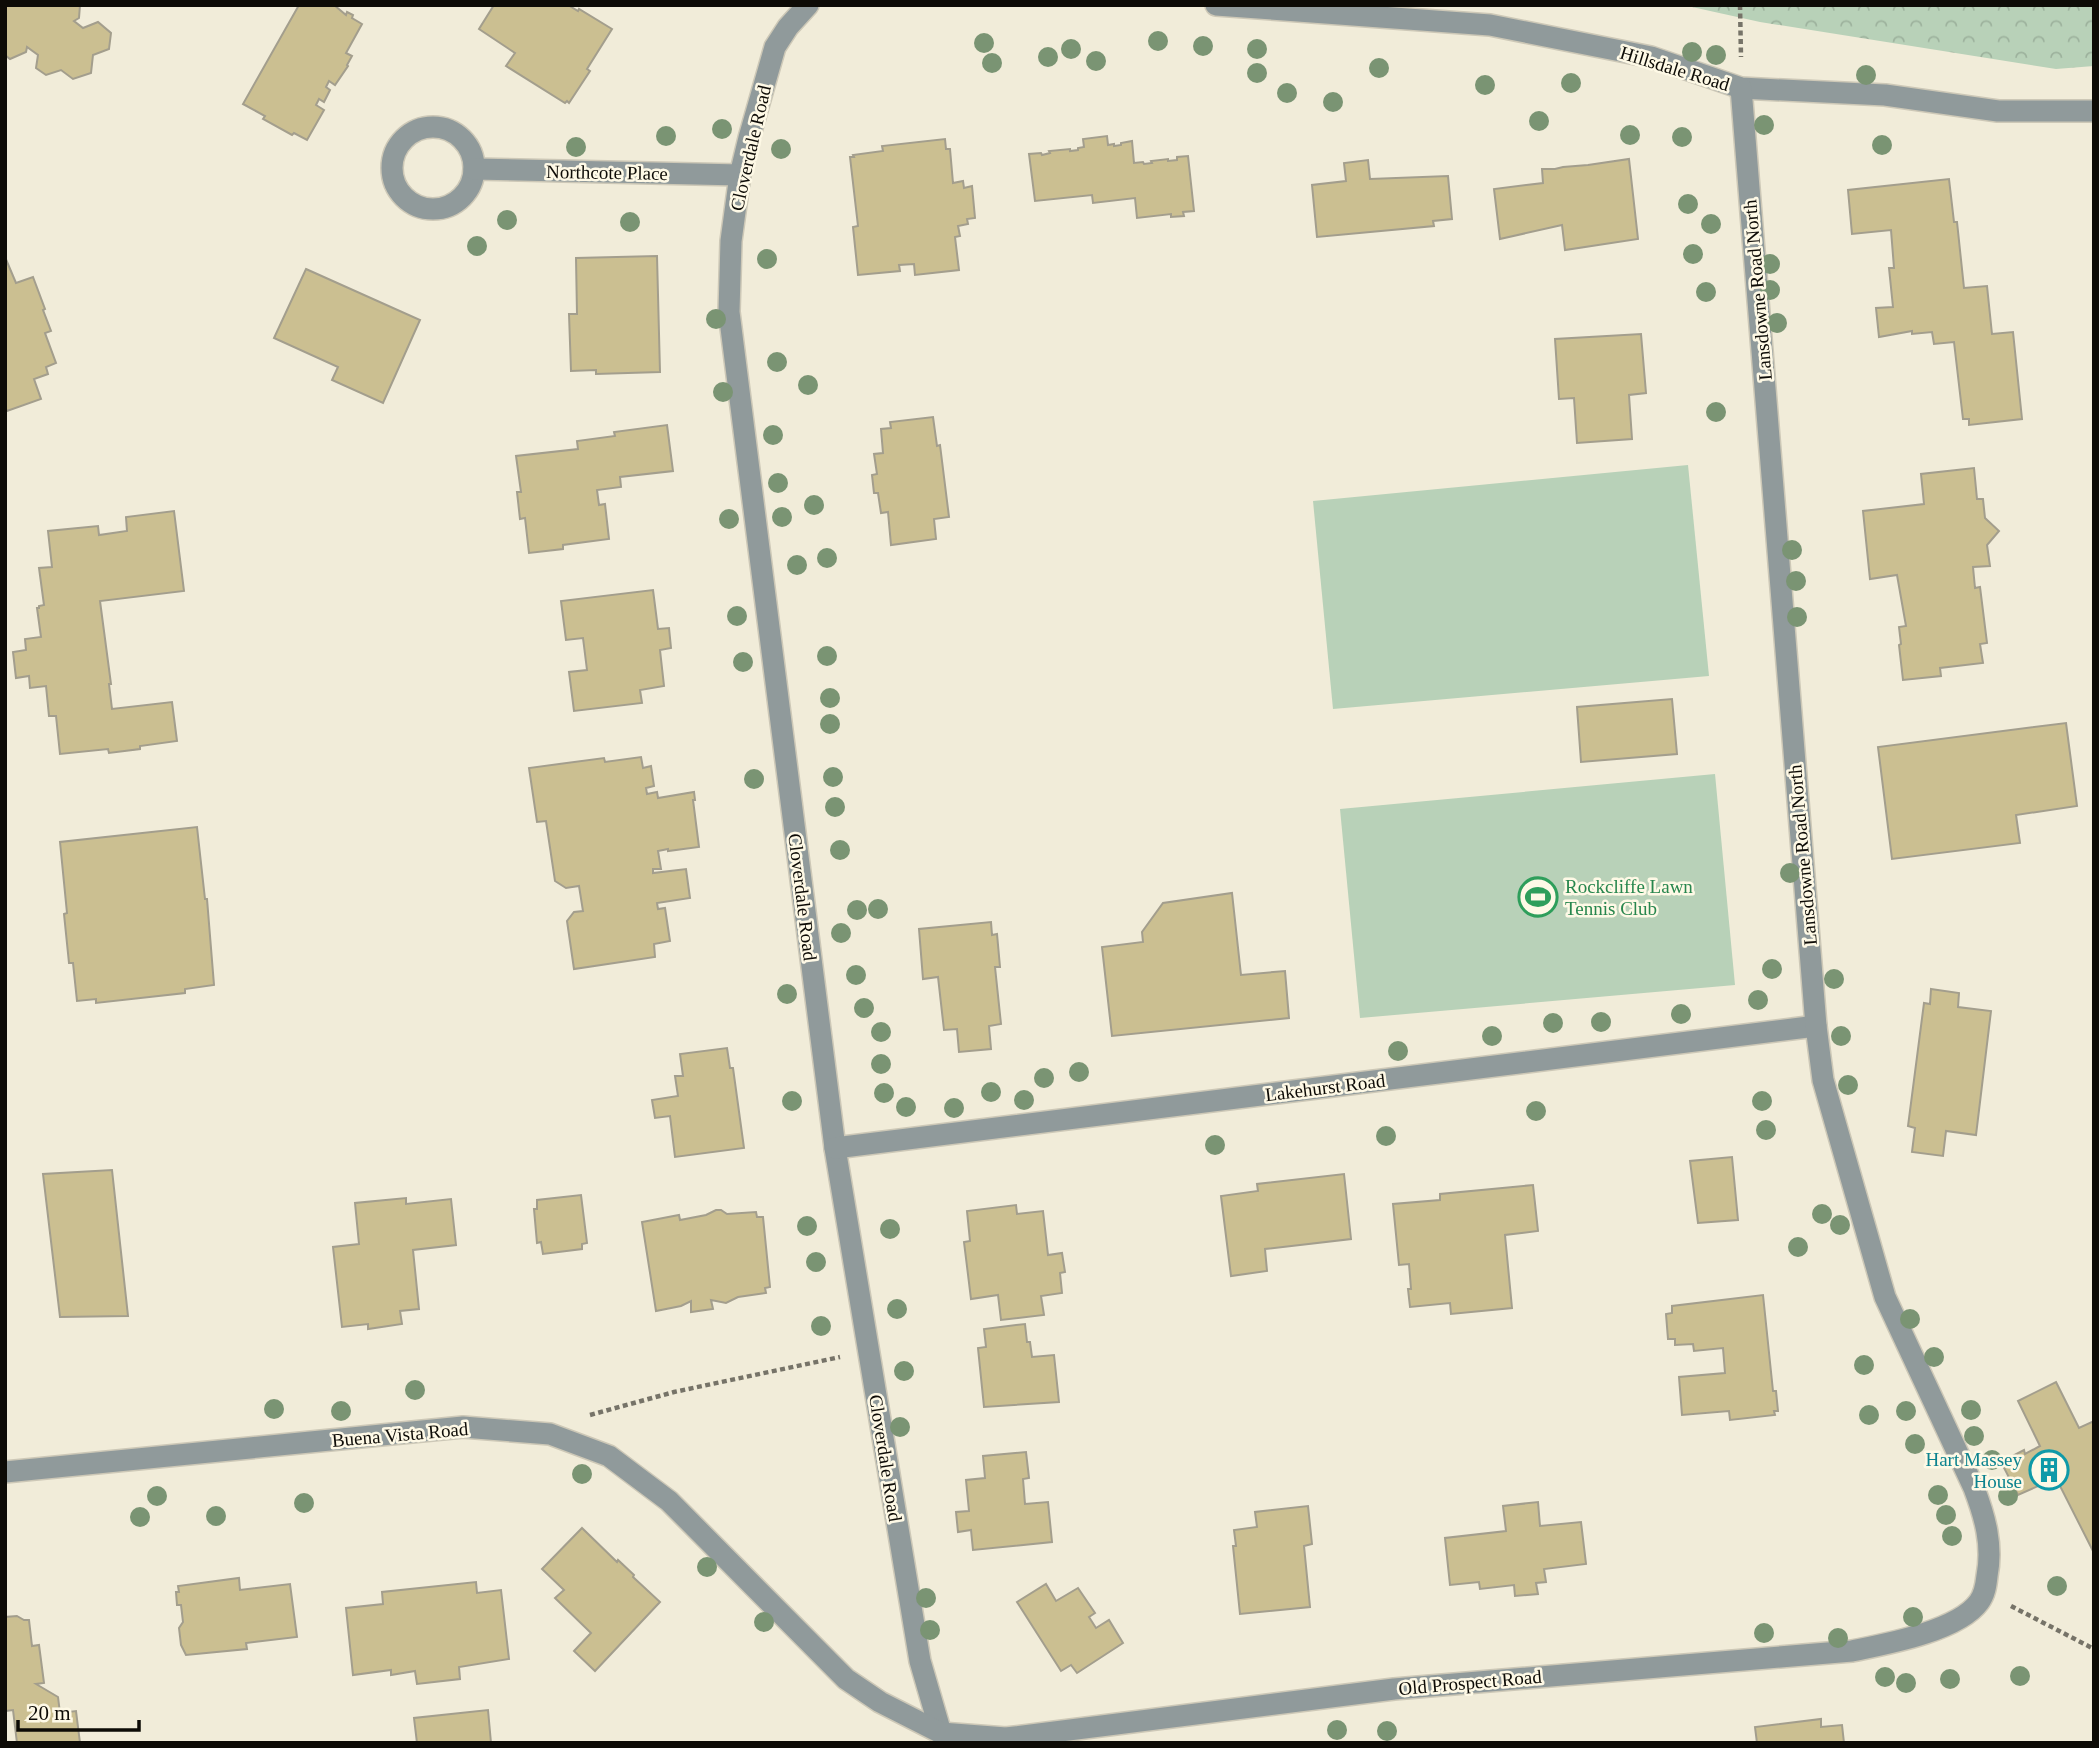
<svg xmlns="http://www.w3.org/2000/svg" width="2099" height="1748" font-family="'Times New Roman',serif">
<defs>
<pattern id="forest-crowns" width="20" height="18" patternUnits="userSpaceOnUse" patternTransform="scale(1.75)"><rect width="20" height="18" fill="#b8d1b8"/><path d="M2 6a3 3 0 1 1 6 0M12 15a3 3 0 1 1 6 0" fill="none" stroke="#9db29d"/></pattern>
</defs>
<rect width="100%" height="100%" fill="#f1ecd9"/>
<!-- forest -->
<path fill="url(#forest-crowns)" d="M1683,5H2094V66L2056,69L1760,22Z"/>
<!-- garden -->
<g fill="#b8d1b8">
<path d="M1688,465L1709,676L1333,709L1313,501Z"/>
<path d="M1715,774L1735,985L1360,1018L1340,809Z"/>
</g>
<!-- building -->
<g fill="#cbbf91" stroke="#a39e8d" stroke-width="2">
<path d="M5,5H80L79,18L74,21L83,28L98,22L111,33L109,49L93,55L91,73L73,79L61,70L46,75L36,68L38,55L27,47L26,52L10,59L5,55Z"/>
<path d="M299,5H334L346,15L347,12L353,15L352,18L362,24L346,53L352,56L347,65L348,66L335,85L329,81L326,87L330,90L324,102L319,99L316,105L324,110L307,140L294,133L292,135L263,119L265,116L243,104Z"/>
<path d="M494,5H568L578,11L579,9L612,29L587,69L590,71L569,103L567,101L565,103L506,66L515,53L479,29Z"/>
<path d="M1107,136L1108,145L1114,144V146L1121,145V143L1132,141L1134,163L1143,162L1144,164L1152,163L1151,161L1168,159V161L1177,160V157L1188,156L1194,211L1183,212L1184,216L1171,217V214L1137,218L1135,198L1093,203L1092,195L1035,201L1029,154L1041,153L1042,155L1050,153L1049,151L1070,149V151L1078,150V148L1084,147L1083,139Z"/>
<path d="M945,139L946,149H950L953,183L963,181L964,188L972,186L975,218L967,219L968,224L958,226L960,236L955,237L959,270L915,275L914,264L899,265L900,271L858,275L853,227L858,226L850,157H854L853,155L883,151L882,146Z"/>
<path d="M1629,159L1638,239L1565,250L1562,225L1500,239L1494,189L1543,183L1542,169H1555L1563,167L1588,165Z"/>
<path d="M1368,160L1370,179L1448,176L1452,219L1433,221L1434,226L1317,237L1312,185L1346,181L1344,163Z"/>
<path d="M1949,179L1954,222H1957L1964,288L1987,286L1992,334L2013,332L2022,419L1969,425V419H1963L1954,342L1934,344L1932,332L1912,334V331L1879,337L1876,308L1893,307L1889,268H1894L1891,230L1852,234L1848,190Z"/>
<path d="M657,256L660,372L596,374V370L571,371L569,314H577L576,258Z"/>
<path d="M5,257L16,283L33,277L45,309L43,310L51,331L45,333L56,363L46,367L48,374L34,379L41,399L7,411L5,407Z"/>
<path d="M306,269L420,320L383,403L332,380L338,367L274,338Z"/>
<path d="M1641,334L1646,393L1629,395L1632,439L1577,443L1574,398L1559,399L1555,339Z"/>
<path d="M933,417L937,446L940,445L949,517L934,519L936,539L891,545L888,512L881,513L878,493H874L872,475L877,474L874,454L883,453L881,429L891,428L890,422Z"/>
<path d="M667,425L673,471L620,477L621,487L597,490L599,505L605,504L609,539L563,545V549L529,553L525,518L520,519L517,492H521L516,456L578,449L577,441L615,436L614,432Z"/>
<path d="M1974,468L1977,499H1983L1985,518L1999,531L1987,545L1990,566L1973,567L1975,588L1980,587L1987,643L1980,644L1983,663L1940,668L1941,676L1903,680L1899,645L1901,644L1899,627L1906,626L1897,575L1870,579L1863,511L1924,504L1921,474Z"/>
<path d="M174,511L184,591L100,601L111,684H109L112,709L172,702L177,741L140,746V749L109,753L108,749L60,754L56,716H49L46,686L30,688L29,676L16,678L13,652L26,650L25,639L41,637L37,608H39V606L44,605L39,568L52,567L48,531L98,526L99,535L127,531L126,517Z"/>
<path d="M653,590L658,629L669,628L671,648L660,650L664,686L640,690L642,703L574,711L569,672L587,670L583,638L566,640L561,601Z"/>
<path d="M1672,699L1677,754L1581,762L1577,707Z"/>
<path d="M2066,723L2077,806L2016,815L2020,843L1892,859L1878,747Z"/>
<path d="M641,757L643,768L651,766L654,786L646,788L647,794L657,792L658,798L694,792L695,800H693L699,847L668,851V849L658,851L661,869H653V873L686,869L690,898L657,903L658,909L665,908L670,941L654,944L655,957L574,969L567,921L574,912L583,911L579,886L566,888L555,881L546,821L537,822L529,768L604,758L605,762Z"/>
<path d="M197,827L205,899H207L214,985L185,989V993L96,1003V999L77,1001L73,963H69L64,914L67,913L60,842Z"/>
<path d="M1232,893L1241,975L1285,971L1289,1018L1112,1036L1102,947L1143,942L1142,932L1163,903Z"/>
<path d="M991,922L992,935L997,934L1000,967H995L1001,1024L989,1026L991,1049L959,1052L957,1029L944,1030L938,977L923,979L919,929Z"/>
<path d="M1931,989L1959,993L1958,1007L1991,1011L1976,1135L1946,1131L1943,1156L1912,1152L1915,1128L1908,1126L1924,1003L1930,1004Z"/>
<path d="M727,1048L730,1068H733L744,1148L675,1157L670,1116L655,1118L652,1100L678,1096L675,1076H683L680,1054Z"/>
<path d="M1732,1157L1738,1220L1698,1223L1690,1161Z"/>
<path d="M112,1170L128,1316L60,1317L43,1174Z"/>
<path d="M1344,1174L1351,1239L1265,1249L1267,1271L1231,1276L1221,1196L1258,1191L1257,1184Z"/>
<path d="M1533,1185L1538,1231L1505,1235L1512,1308L1451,1314L1450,1303L1410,1307L1408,1289H1411L1409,1264L1399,1265L1393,1204L1440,1200V1194Z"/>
<path d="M581,1195L587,1243L582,1244V1249L543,1254L541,1242L537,1243L534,1209H537V1200Z"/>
<path d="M406,1198V1204L451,1199L456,1245L413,1250L419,1309L400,1311L402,1324L368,1329V1324L342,1327L333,1247L359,1244L355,1203Z"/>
<path d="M1016,1205L1017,1214L1043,1211L1048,1255L1062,1253L1065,1272L1060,1273L1062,1293L1041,1296L1044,1315L1001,1320L998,1295L971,1299L964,1242L970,1241L967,1211Z"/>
<path d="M716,1210H721L727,1214L756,1212L757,1217H763L770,1287L765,1288L766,1293L738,1297L726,1303L711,1300L713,1309L691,1312V1301L681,1306L656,1311L642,1222L679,1215L680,1220L706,1215Z"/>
<path d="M1763,1295L1773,1391H1776L1778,1411H1774L1775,1415L1730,1420L1729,1411L1682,1415L1679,1377L1725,1373L1723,1348L1694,1351L1693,1344L1675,1345V1339H1668L1666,1314L1672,1313V1306Z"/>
<path d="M1025,1324L1027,1342H1030L1032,1357L1054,1355L1059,1402L984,1407L978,1348L986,1347L984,1329Z"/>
<path d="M2056,1382L2079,1428L2094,1421V1553L2056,1478L2018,1495L2001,1462L2024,1450L2025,1454L2040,1446L2018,1401Z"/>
<path d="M1026,1452L1029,1478L1023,1479L1025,1504L1048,1502L1052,1542L973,1550L971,1530L958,1532L956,1512L969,1511L966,1480L985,1478L983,1456Z"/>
<path d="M1538,1502L1540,1526L1581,1522L1586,1564L1544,1569L1546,1582L1536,1583L1538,1594L1515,1596L1514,1585L1480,1589L1479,1582L1450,1585L1445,1538L1506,1531L1503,1506Z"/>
<path d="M1308,1506L1312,1544L1304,1546L1310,1607L1240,1614L1233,1546H1236L1234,1530L1257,1527L1255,1512Z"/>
<path d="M582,1528L617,1562L618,1560L634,1575L633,1577L660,1602L595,1671L574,1651L591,1633L555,1598L564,1590L542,1569Z"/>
<path d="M239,1578L240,1590L290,1584L297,1637L246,1643L247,1649L186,1655L181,1645L179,1628L183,1622L181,1605H177L176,1592H179L178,1586Z"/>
<path d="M476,1582L477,1593L501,1590L509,1659L459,1667L460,1679L417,1684L415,1671L391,1675V1670L353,1675L346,1608L383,1604L382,1592Z"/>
<path d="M1046,1584L1056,1601L1078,1588L1095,1613L1089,1617L1096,1628L1109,1620L1123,1643L1077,1673L1071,1665L1061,1671L1017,1602Z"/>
<path d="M17,1616L24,1620H29L32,1646L39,1645L44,1683L36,1684L58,1697L60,1713L76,1711L80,1743H17L13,1710L5,1711V1617Z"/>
<path d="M488,1710L491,1743H417L414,1718Z"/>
<path d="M1821,1719V1727L1842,1725L1844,1743H1757L1755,1727Z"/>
</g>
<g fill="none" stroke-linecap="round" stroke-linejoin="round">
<!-- minor casing -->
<g stroke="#cdc8b7" stroke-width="24">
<g id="minor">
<path d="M808,5L788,27L775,47L749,138L740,175L731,241L729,312L835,1148L920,1661L941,1733L945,1738"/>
<path d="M1216,5L1490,25L1651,57L1741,88L1885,95L1998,111H2094"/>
<circle cx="433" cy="168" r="41"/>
<path d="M474,169L740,175"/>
<path d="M835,1148L1816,1026"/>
<path d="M5,1472L463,1427L550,1434L609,1456L669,1501L846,1679L880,1702L941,1733L1006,1738L1394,1689L1852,1651C1886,1644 1958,1631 1979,1602C1985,1594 1986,1585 1987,1576C1993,1545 1985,1517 1974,1488L1885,1297L1823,1080L1816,1026L1741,88"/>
</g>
</g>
<!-- path -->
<g stroke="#767368" stroke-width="4.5" stroke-dasharray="5 3.5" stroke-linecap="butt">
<path d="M1740,5L1741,57"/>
<path d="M590,1415L674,1392L840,1357"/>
<path d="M2011,1606L2094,1649"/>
</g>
<!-- minor -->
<use href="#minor" stroke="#909a9b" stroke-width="21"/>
</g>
<!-- trees -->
<g fill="#7a9473">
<circle cx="1158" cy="41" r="10"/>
<circle cx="984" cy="43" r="10"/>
<circle cx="1203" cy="46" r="10"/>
<circle cx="1071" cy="49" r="10"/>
<circle cx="1257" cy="49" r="10"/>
<circle cx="1692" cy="52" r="10"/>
<circle cx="1716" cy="55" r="10"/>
<circle cx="1048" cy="57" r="10"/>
<circle cx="1096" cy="61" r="10"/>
<circle cx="992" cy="63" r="10"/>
<circle cx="1379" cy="68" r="10"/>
<circle cx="1257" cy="73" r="10"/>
<circle cx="1866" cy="75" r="10"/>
<circle cx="1571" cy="83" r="10"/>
<circle cx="1485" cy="85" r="10"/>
<circle cx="1287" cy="93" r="10"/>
<circle cx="1333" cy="102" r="10"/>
<circle cx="1539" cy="121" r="10"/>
<circle cx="1764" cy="125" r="10"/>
<circle cx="722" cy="129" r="10"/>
<circle cx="1630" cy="135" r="10"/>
<circle cx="666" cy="136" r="10"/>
<circle cx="1682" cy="137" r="10"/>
<circle cx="1882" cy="145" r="10"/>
<circle cx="576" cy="147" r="10"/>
<circle cx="781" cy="149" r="10"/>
<circle cx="1688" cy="204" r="10"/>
<circle cx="507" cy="220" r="10"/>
<circle cx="630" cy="222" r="10"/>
<circle cx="1711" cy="224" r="10"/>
<circle cx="477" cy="246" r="10"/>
<circle cx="1693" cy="254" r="10"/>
<circle cx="767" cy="259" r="10"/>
<circle cx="1770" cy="264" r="10"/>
<circle cx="1770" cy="290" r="10"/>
<circle cx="1706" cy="292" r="10"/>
<circle cx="716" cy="319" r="10"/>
<circle cx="1777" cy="323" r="10"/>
<circle cx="777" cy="362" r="10"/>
<circle cx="808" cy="385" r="10"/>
<circle cx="723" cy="392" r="10"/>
<circle cx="1716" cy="412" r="10"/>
<circle cx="773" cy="435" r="10"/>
<circle cx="778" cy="483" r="10"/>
<circle cx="814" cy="505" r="10"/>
<circle cx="782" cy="517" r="10"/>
<circle cx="729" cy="519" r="10"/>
<circle cx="1792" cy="550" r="10"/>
<circle cx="827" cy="558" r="10"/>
<circle cx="797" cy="565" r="10"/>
<circle cx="1796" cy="581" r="10"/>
<circle cx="737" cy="616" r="10"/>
<circle cx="1797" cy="617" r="10"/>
<circle cx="827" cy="656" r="10"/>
<circle cx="743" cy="662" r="10"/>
<circle cx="830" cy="698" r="10"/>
<circle cx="830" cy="724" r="10"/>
<circle cx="833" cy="777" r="10"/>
<circle cx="754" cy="779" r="10"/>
<circle cx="835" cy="807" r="10"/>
<circle cx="840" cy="850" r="10"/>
<circle cx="1790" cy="873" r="10"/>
<circle cx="878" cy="909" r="10"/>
<circle cx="857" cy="910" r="10"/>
<circle cx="841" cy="933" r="10"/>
<circle cx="1772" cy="969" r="10"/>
<circle cx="856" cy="975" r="10"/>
<circle cx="1834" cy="979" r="10"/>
<circle cx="787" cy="994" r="10"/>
<circle cx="1758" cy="1000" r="10"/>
<circle cx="864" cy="1008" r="10"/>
<circle cx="1681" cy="1014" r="10"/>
<circle cx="1601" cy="1022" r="10"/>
<circle cx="1553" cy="1023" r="10"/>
<circle cx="881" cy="1032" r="10"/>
<circle cx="1492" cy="1036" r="10"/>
<circle cx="1841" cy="1036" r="10"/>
<circle cx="1398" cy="1051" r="10"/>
<circle cx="881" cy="1064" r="10"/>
<circle cx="1079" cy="1072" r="10"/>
<circle cx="1044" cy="1078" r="10"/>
<circle cx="1848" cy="1085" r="10"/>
<circle cx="991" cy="1092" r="10"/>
<circle cx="884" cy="1093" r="10"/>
<circle cx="1024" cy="1100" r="10"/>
<circle cx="792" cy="1101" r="10"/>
<circle cx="1762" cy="1101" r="10"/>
<circle cx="906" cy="1107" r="10"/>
<circle cx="954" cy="1108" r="10"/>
<circle cx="1536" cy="1111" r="10"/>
<circle cx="1766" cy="1130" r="10"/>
<circle cx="1386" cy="1136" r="10"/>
<circle cx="1215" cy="1145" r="10"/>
<circle cx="1822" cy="1214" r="10"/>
<circle cx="1840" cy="1225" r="10"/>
<circle cx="807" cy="1226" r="10"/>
<circle cx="890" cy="1229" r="10"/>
<circle cx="1798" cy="1247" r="10"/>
<circle cx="816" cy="1262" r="10"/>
<circle cx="897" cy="1309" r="10"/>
<circle cx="1910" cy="1319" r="10"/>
<circle cx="821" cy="1326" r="10"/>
<circle cx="1934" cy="1357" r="10"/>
<circle cx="1864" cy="1365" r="10"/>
<circle cx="904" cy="1371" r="10"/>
<circle cx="415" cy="1390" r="10"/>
<circle cx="274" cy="1409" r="10"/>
<circle cx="1971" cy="1410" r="10"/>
<circle cx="341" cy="1411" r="10"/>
<circle cx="1906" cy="1411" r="10"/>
<circle cx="1869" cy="1415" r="10"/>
<circle cx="900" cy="1427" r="10"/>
<circle cx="1974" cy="1436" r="10"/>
<circle cx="1915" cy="1444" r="10"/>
<circle cx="1992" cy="1460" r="10"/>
<circle cx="582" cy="1474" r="10"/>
<circle cx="1938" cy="1495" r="10"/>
<circle cx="157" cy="1496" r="10"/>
<circle cx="2008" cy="1496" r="10"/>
<circle cx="304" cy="1503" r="10"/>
<circle cx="1946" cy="1515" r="10"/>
<circle cx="216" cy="1516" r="10"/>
<circle cx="140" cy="1517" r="10"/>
<circle cx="1952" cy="1536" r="10"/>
<circle cx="707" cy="1567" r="10"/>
<circle cx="2057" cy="1586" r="10"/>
<circle cx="926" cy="1598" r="10"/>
<circle cx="1913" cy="1617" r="10"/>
<circle cx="764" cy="1622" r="10"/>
<circle cx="930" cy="1630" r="10"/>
<circle cx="1764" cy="1633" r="10"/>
<circle cx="1838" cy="1638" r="10"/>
<circle cx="2020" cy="1676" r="10"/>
<circle cx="1885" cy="1677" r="10"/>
<circle cx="1950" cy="1679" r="10"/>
<circle cx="1906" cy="1683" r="10"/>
<circle cx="1337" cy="1730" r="10"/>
<circle cx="1387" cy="1731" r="10"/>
</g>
<!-- icons -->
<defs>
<g id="stadium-ring" transform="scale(2.0125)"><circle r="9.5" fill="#fef9e6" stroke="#2e9e5b" stroke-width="1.5"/><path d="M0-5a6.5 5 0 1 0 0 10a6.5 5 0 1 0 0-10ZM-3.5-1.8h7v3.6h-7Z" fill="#2e9e5b"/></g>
<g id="building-ring" transform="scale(2.0125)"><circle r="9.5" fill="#fef9e6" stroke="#0f9aa8" stroke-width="1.5"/><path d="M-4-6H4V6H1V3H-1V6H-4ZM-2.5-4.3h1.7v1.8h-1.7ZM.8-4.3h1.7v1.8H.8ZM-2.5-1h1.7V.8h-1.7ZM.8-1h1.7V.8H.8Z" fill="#0f9aa8"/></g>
</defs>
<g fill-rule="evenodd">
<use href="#stadium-ring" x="1538" y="897"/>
<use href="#building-ring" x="2049" y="1470"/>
</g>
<g text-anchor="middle" stroke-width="5" stroke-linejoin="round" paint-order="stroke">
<!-- street labels -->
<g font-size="19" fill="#0d0b06" stroke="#fef9e6">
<text transform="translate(1675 68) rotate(17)" y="7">Hillsdale Road</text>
<text transform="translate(750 148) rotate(-77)" y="7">Cloverdale Road</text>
<text transform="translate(607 172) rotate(1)" y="7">Northcote Place</text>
<text transform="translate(1757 290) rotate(-95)" y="7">Lansdowne Road North</text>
<text transform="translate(1802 855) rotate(-95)" y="7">Lansdowne Road North</text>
<text transform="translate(803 897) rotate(83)" y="7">Cloverdale Road</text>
<text transform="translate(1325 1087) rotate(-7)" y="7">Lakehurst Road</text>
<text transform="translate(400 1434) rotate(-5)" y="7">Buena Vista Road</text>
<text transform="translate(886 1458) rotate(81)" y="7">Cloverdale Road</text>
<text transform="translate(1470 1682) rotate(-5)" y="7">Old Prospect Road</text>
</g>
<!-- leisure labels -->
<g font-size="19" fill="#27864d" stroke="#fef9e6" text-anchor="start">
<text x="1565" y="893">Rockcliffe Lawn<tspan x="1565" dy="22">Tennis Club</tspan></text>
</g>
<!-- culture labels -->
<g font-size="19" fill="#0d838f" stroke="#fef9e6" text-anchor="end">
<text x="2022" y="1466">Hart Massey<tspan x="2022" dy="22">House</tspan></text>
</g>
</g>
<!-- border -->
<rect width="2099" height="1748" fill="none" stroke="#0d0b06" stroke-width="14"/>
<!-- scale -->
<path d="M18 1720v10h121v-10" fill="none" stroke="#0d0b06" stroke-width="3.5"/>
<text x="28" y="1720" font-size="21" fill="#0d0b06" stroke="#fef9e6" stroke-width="5" paint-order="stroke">20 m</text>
</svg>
